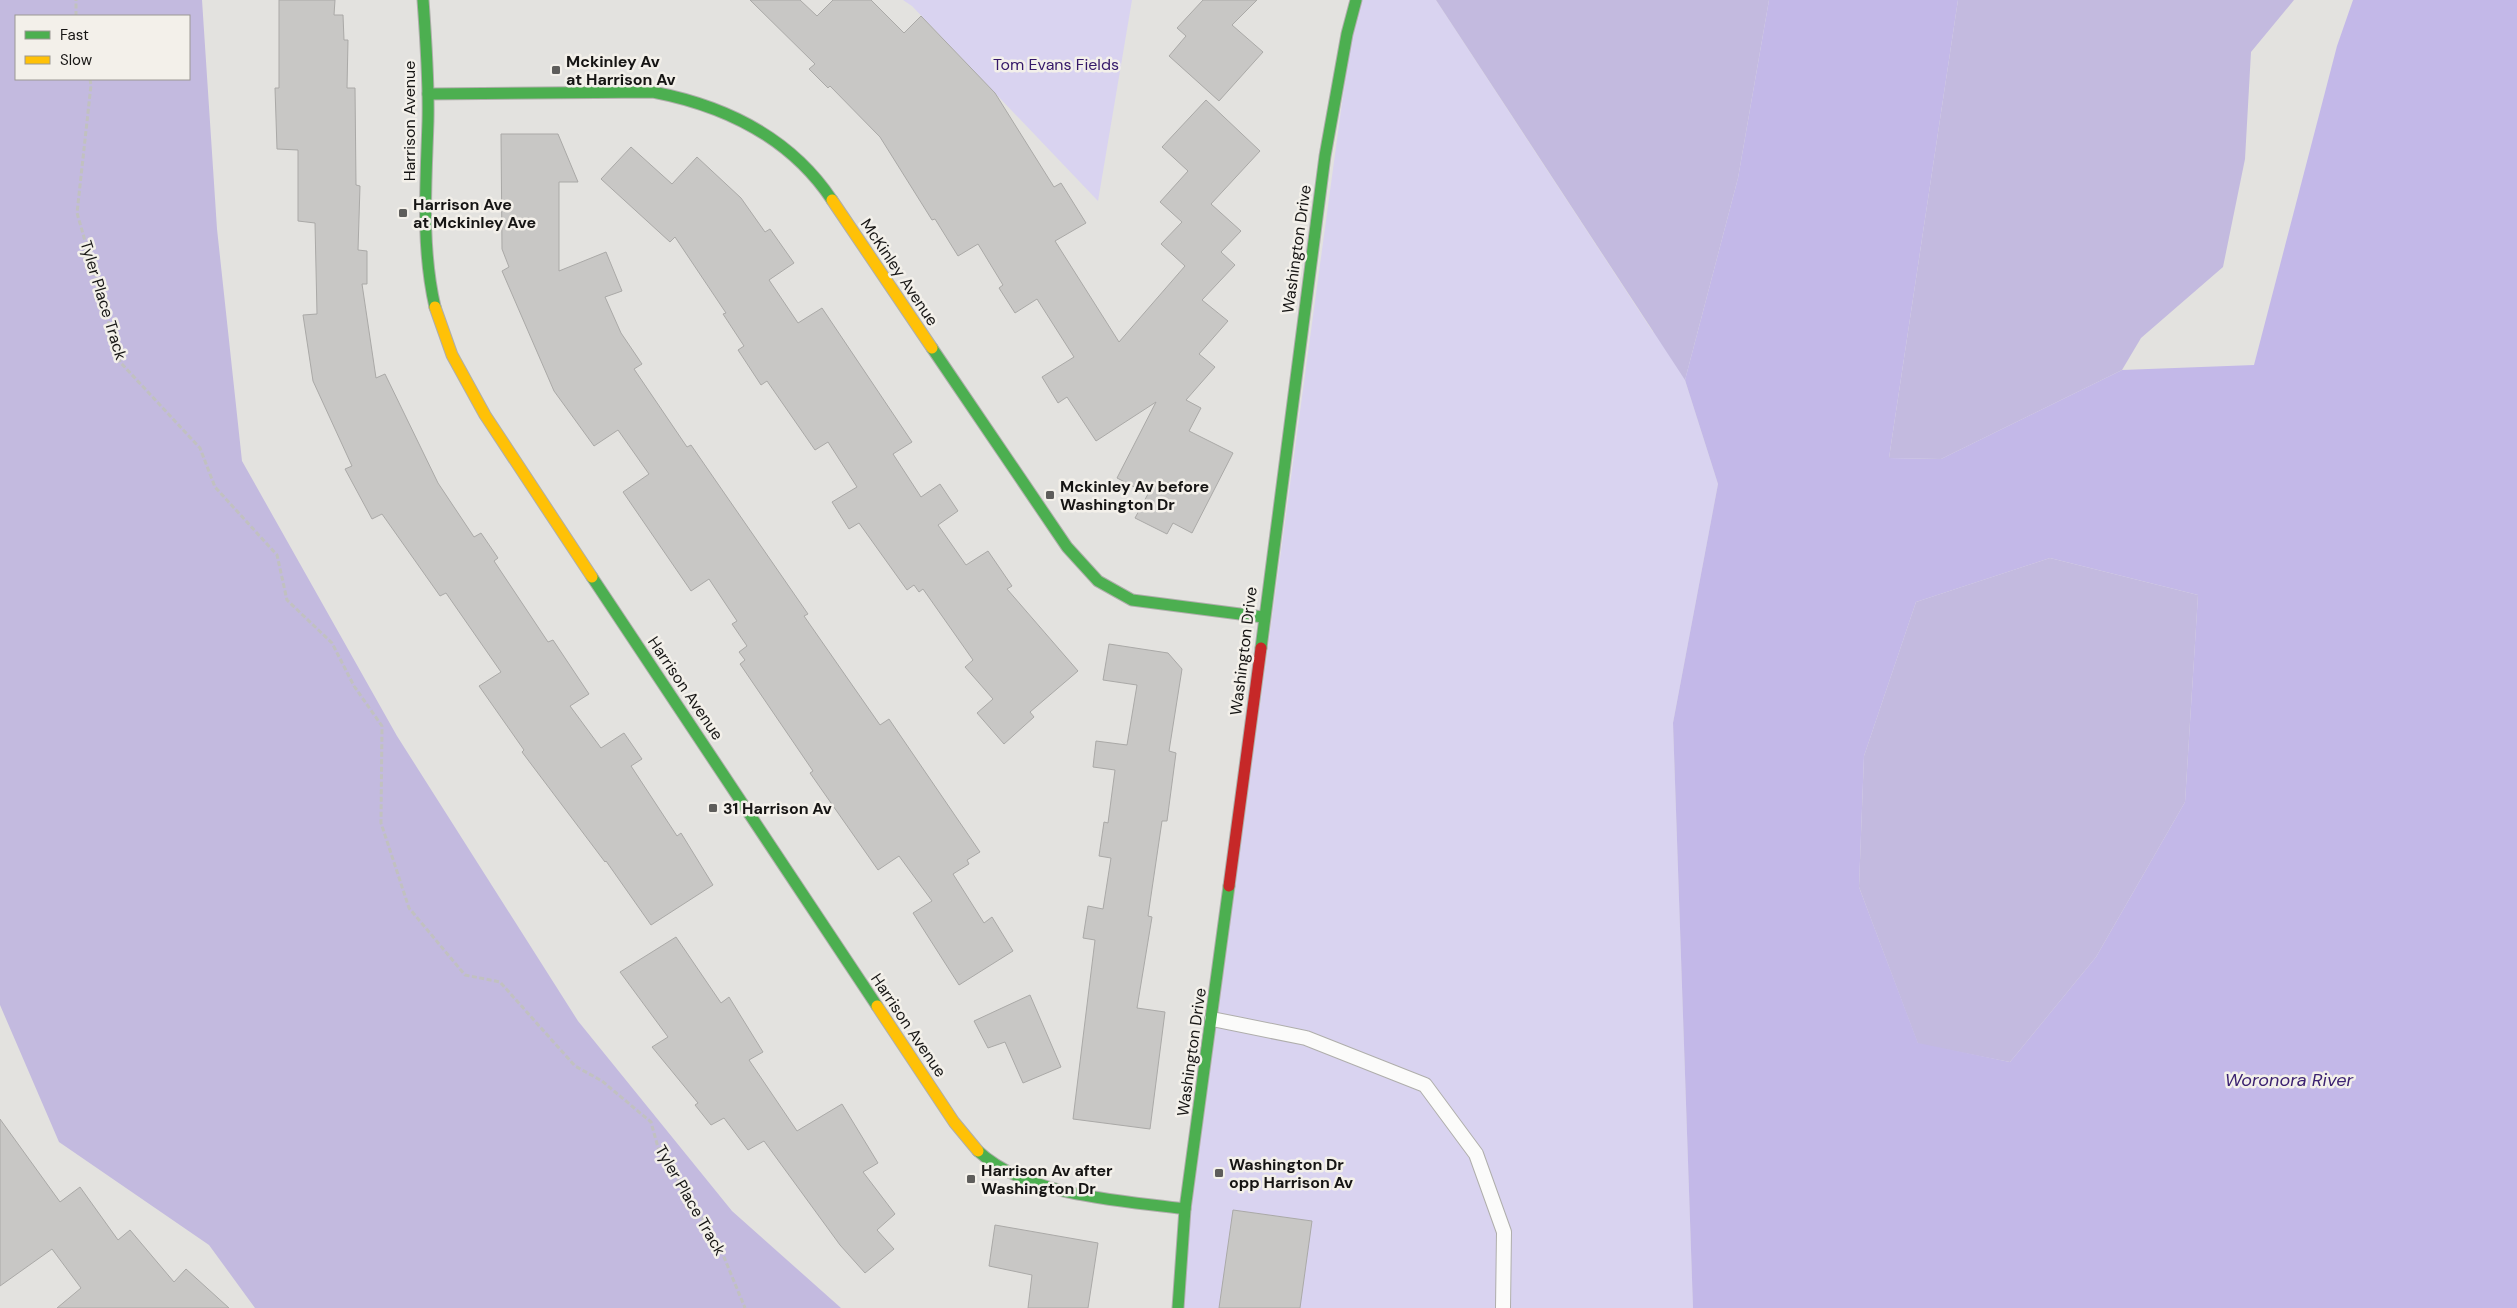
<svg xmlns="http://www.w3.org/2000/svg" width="2517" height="1308" font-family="'DM Sans',sans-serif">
<rect width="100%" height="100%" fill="#e3e2df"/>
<!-- green -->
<g fill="#d9d3f0">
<path d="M903,0H1132L1098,201L912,6Z"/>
<path d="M1356,0H1436L1653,332L1769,0L1685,380L1718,484L1673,723L1693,1308H1178Z"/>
</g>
<!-- forest -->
<g fill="#c3badf" fill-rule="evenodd">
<path d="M0,0H202L217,229L242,461L397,736L578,1021L732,1211L841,1308H255L209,1245L59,1142L0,1005ZM16,16H189V79H16Z"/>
<path d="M1436,0H1769L1738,178L1685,380Z"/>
<path d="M1958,0H2294L2251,52L2245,159L2223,267L2141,338L2122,370L1941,459L1889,458Z"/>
<path d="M2050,558L2198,595L2185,802L2096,957L2010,1062L1918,1044L1859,887L1864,756L1916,602Z"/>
</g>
<!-- water -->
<path fill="#c3b8e8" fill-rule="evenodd" d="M1769,0H1958L1889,458L1941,459L2122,370L2254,365L2337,46L2353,0H2517V1308H1693L1673,723L1718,484L1685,380L1738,178ZM2050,558L2198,595L2185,802L2096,957L2010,1062L1918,1043L1859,887L1864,756L1916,602Z"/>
<!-- building -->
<g fill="#c8c7c5" stroke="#aaa9a7">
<path d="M279,0H335L334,15H343L344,40H348L347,88H355L356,185L360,186L358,250L367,251V284H362L376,378L385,374L438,483L474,537L481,533L498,558L494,561L548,642L553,640L589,694L570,706L601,748L624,733L642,759L631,766L677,836L681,833L713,885L651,925L606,861L605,862L522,752L524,750L479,686L501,672L446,593L440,596L382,514L372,519L345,469L352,466L313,381L303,315L317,314L315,223L298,221V150L277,149L275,88H279Z"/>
<path d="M750,0H800L817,16L833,0H871L904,33L921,16L995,93L1054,187L1061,183L1086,223L1055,241L1119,342L1185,266L1161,244L1182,222L1160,202L1188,171L1162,147L1206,100L1260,151L1211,204L1241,231L1221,252L1235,265L1202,300L1228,321L1199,354L1215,367L1186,400L1201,408L1189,431L1233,453L1192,533L1173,523L1167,534L1135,518L1148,494L1117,478L1156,402L1096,441L1067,397L1058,403L1042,377L1074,357L1037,299L1015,313L999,288L1003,285L978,244L958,256L935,219L932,220L880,137L830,86L828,88L809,69L815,64Z"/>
<path d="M1203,0H1257L1232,25L1263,52L1219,101L1169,56L1186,36L1177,28Z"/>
<path d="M501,134H558L578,182H559V271L606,252L622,291L605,297L621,333L642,364L634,369L687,447L691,445L808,614L804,616L880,725L889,719L980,852L967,860L969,864L953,874L984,923L992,917L1013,951L959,985L913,913L932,901L899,856L878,870L810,773L813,771L740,664L745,660L739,652L747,646L732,624L737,621L709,579L691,591L623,492L649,474L618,430L594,446L554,391L502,271L509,267L502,249Z"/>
<path d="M631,147L672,184L697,157L741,198L765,232L770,229L794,263L769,280L798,323L822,308L912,442L893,454L921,497L940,484L958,511L938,525L966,565L988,551L1012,586L1007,589L1078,671L1030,712L1034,717L1004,744L977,713L993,699L965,667L973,660L923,589L919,592L914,585L907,590L859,523L849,529L832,502L857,487L828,442L815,450L767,381L761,385L738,350L744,346L723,314L726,313L675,237L670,242L601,179Z"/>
<path d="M1109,644L1168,653L1182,669L1169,751L1176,753L1167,821H1162L1148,916L1152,917L1137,1008L1165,1012L1150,1129L1073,1119L1095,940L1083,938L1088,906L1103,909L1111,858L1099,856L1104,822L1108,823L1115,770L1093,767L1096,741L1127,745L1137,685L1103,680Z"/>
<path d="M676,937L721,1003L729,997L763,1052L749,1060L797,1131L842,1104L878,1163L863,1172L895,1214L877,1230L894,1249L865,1273L840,1245L764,1141L748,1150L724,1118L711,1125L695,1105L698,1103L652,1047L668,1037L620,972Z"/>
<path d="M1030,995L1061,1067L1023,1083L1005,1042L988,1048L974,1021Z"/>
<path d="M0,1119L60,1202L80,1187L118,1240L130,1230L174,1282L186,1269L229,1308H57L81,1288L52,1249L0,1286Z"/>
<path d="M1233,1210L1312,1221L1300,1308H1219Z"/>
<path d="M995,1225L1098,1243L1088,1308H1028L1032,1275L989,1266Z"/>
</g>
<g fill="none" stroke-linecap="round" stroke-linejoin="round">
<!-- lane casing -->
<g stroke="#afaeab" stroke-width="16">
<path id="lane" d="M1212,1019L1306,1038L1425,1085L1476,1154L1504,1232L1503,1308"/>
</g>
<!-- fast casing -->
<g stroke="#afaeab" stroke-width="13">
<g id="fast">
<path d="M423,0C426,41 429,81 428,121C426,184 421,246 435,307"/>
<path d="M428,94L653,92C726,106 790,137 832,200"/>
<path d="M932,348L1067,547L1098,581L1132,600L1263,617"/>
<path d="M592,577L877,1006"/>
<path d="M1261,648L1325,156L1347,34L1356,0"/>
<path d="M978,1151C1028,1197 1121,1200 1185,1209"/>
<path d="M1178,1308L1185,1209L1229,886"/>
</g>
</g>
<!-- slow casing -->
<g stroke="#afaeab" stroke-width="13">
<g id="slow">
<path d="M832,200L932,348"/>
<path d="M435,307L452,355L485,415L592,577"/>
<path d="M877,1006L954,1122L978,1151"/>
</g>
</g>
<!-- jam casing -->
<g stroke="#afaeab" stroke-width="13">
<path id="jam" d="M1229,886L1261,648"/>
</g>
<!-- path -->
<g stroke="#c1c1c0" stroke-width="3" stroke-dasharray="5 2.5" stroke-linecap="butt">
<path d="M76,16V0"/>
<path d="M90,79L91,85L77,213L120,362L200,448L215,487L277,555L287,600L332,643L354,686L382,726L381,823L409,908L465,975L500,982L575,1066L602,1081L651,1122L659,1151L719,1245L745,1308"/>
</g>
<!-- lane -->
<use href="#lane" stroke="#fbfbfa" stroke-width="14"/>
<!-- fast -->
<use href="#fast" stroke="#4caf50" stroke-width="11"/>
<!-- slow -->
<use href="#slow" stroke="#ffc107" stroke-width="11"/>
<!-- jam -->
<use href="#jam" stroke="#c62828" stroke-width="11"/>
</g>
<!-- markers -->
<g fill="#5e5d5b" stroke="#f3f0ea" stroke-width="2">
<rect x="551" y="65" width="10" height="10" rx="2.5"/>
<rect x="398" y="208" width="10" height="10" rx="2.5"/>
<rect x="1045" y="490" width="10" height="10" rx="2.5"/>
<rect x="708" y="803" width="10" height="10" rx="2.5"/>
<rect x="1214" y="1168" width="10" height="10" rx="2.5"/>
<rect x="966" y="1174" width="10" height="10" rx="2.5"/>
</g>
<g text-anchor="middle" stroke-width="5" stroke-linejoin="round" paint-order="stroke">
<!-- poi labels -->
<g font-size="16" font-weight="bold" fill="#161514" stroke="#f3f0ea" text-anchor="start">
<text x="566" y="67">Mckinley Av<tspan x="566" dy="18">at Harrison Av</tspan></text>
<text x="413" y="210">Harrison Ave<tspan x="413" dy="18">at Mckinley Ave</tspan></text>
<text x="1060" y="492">Mckinley Av before<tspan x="1060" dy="18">Washington Dr</tspan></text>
<text x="723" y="814">31 Harrison Av</text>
<text x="1229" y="1170">Washington Dr<tspan x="1229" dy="18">opp Harrison Av</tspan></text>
<text x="981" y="1176">Harrison Av after<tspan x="981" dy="18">Washington Dr</tspan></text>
</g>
<!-- park labels -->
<g font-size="16" fill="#351969" stroke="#f3f0ea">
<text x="1056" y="70">Tom Evans Fields</text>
</g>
<!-- street labels -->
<g font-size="16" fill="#161514" stroke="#f3f0ea">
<text transform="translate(409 121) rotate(-90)" y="6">Harrison Avenue</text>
<text transform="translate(1296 249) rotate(-82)" y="6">Washington Drive</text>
<text transform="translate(900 272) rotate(56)" y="6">McKinley Avenue</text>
<text transform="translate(104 300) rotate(73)" y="6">Tyler Place Track</text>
<text transform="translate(1243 651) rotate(-83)" y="6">Washington Drive</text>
<text transform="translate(686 688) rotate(56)" y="6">Harrison Avenue</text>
<text transform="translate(909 1025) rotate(56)" y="6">Harrison Avenue</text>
<text transform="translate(1191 1052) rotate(-82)" y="6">Washington Drive</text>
<text transform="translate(691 1200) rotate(60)" y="6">Tyler Place Track</text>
</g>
<!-- water labels -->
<g font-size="18" font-style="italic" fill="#3b2170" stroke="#f3f0ea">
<text x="2289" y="1086">Woronora River</text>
</g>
</g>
<!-- legend -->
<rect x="15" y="15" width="175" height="65" fill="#f3f0ea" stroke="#9b9894"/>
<rect x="25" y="31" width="25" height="8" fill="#4caf50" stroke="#9b9894"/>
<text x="60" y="40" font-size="15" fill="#161514">Fast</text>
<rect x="25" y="56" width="25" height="8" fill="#ffc107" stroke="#9b9894"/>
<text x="60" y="65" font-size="15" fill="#161514">Slow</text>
</svg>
